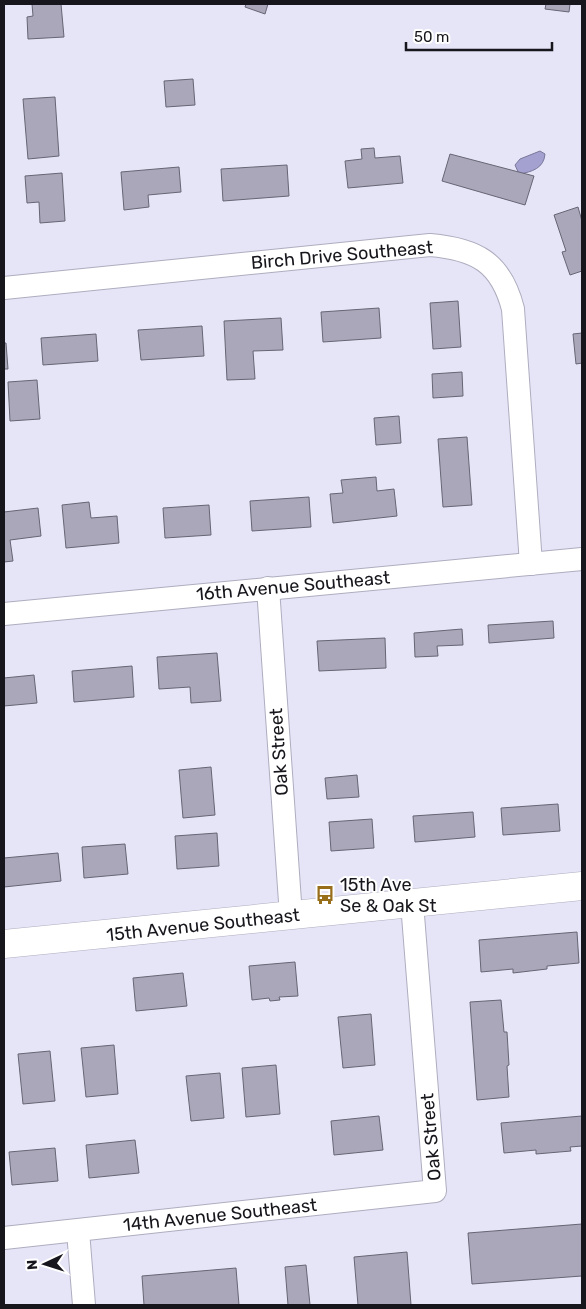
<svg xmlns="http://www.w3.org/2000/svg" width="586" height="1309" font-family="Rubik,sans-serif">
<rect width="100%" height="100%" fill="#e6e5f7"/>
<!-- water -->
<path fill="#a4a0d0" stroke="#79779a" d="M540,151L545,154C544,168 532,172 519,174L515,165L520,159Z"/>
<!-- building -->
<g fill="#a9a7b9" stroke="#666575">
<path d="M32,4H61L64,37L28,39L27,17L33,16Z"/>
<path d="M246,4H268L265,14L245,7Z"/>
<path d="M546,4H570L569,12L545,9Z"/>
<path d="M193,79L195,105L166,107L164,81Z"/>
<path d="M55,97L59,156L28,159L23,99Z"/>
<path d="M374,148L375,158L400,156L403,183L348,188L345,161L362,159L361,149Z"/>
<path d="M450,154L534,176L525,205L442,181Z"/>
<path d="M287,165L289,196L223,201L221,169Z"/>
<path d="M179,167L181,192L148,195L149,207L124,210L121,172Z"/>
<path d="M62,173L65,221L40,223L39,202L27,203L25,176Z"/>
<path d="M578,207L582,221V271L570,275L562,252L566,251L554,215Z"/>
<path d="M458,301L461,347L433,349L430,303Z"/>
<path d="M379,308L381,338L323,342L321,312Z"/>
<path d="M281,318L283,350L253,351L255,379L227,380L224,321Z"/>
<path d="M202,326L204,356L141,360L138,330Z"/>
<path d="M582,333V363L576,364L573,334Z"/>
<path d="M96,334L98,361L43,365L41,338Z"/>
<path d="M4,343H6L8,369H4Z"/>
<path d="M462,372L463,396L433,398L432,374Z"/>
<path d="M37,380L40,419L10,421L8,382Z"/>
<path d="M399,416L401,443L376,445L374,418Z"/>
<path d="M467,437L472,505L443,507L438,439Z"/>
<path d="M376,477L377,491L394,489L397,516L333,523L330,494L343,493L341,480Z"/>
<path d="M309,497L311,527L252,531L250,501Z"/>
<path d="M89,502L91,518L117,516L119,543L66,548L62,505Z"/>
<path d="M209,505L211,535L165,538L163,508Z"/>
<path d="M38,508L41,536L10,540L13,561L4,562V512Z"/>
<path d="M553,621L554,638L489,643L488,625Z"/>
<path d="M462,629L463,645L437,646L438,656L415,657L414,633Z"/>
<path d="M385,638L386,668L319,671L317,641Z"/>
<path d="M217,653L221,701L191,703L190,687L159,689L157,657Z"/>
<path d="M132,666L134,697L74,702L72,671Z"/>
<path d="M34,675L37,703L4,706V678Z"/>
<path d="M211,767L215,815L183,818L179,770Z"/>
<path d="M357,775L359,797L327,799L325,778Z"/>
<path d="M558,804L560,831L503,835L501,808Z"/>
<path d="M473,812L475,837L415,842L413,816Z"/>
<path d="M372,819L374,848L331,851L329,822Z"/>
<path d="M217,833L219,866L177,869L175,836Z"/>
<path d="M125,844L128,874L84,878L82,847Z"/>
<path d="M58,853L61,881L4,887V858Z"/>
<path d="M577,932L579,963L547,966V969L513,973V969L481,972L479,940Z"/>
<path d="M295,962L298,996L279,997L280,1000L270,1001L269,998L252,1000L249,966Z"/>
<path d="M183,973L187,1006L136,1011L133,978Z"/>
<path d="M501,1000L504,1032H507L509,1065L507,1066L509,1097L477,1100L470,1002Z"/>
<path d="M371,1014L375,1065L343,1068L338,1017Z"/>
<path d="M114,1045L118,1094L86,1097L81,1048Z"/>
<path d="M50,1051L55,1101L23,1104L18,1054Z"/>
<path d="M276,1065L280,1114L246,1117L242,1068Z"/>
<path d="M220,1073L224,1118L191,1121L186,1076Z"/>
<path d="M379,1116L383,1150L334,1155L331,1121Z"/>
<path d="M582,1116V1146L570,1147L571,1151L536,1154V1150L504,1153L501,1123Z"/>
<path d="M135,1140L139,1173L89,1178L86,1145Z"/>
<path d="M55,1148L58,1181L12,1185L9,1152Z"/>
<path d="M582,1224V1276L472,1284L468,1233Z"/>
<path d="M407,1252L411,1305H358L354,1257Z"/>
<path d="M306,1265L310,1305H288L285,1267Z"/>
<path d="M236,1268L239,1305H144L142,1276Z"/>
</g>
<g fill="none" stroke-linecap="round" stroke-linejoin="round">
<!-- street casing -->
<g stroke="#aeadbf" stroke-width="24">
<g id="street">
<path d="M4,288L430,245C476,249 501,262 513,309L531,564"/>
<path d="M268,588L291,916"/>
<path d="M4,614L582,559"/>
<path d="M78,1231L84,1305"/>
<path d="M4,1238L435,1191L412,903"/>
</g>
</g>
<!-- secondary casing -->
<g stroke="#aeadbf" stroke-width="29">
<path id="secondary" d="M4,944L582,886"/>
</g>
<!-- street -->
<use href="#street" stroke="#fff" stroke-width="22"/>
<!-- secondary -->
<use href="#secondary" stroke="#fff" stroke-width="28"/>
</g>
<!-- icons -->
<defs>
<g id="bus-bare" transform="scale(1.5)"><path d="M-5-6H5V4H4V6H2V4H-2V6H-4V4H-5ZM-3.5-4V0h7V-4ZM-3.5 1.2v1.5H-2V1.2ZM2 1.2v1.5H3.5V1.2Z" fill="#986e1b" stroke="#fff" stroke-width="2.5" paint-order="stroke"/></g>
</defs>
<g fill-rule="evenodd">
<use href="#bus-bare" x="325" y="895"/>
</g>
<g text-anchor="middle" stroke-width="4" stroke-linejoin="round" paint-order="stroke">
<!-- street labels -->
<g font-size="18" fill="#16161c" stroke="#fff">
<text transform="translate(342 255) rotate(-5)" y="6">Birch Drive Southeast</text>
<text transform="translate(293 586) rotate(-5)" y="6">16th Avenue Southeast</text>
<text transform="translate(279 752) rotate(-94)" y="6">Oak Street</text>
<text transform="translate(203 925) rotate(-6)" y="6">15th Avenue Southeast</text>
<text transform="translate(431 1137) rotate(-95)" y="6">Oak Street</text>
<text transform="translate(220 1215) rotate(-6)" y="6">14th Avenue Southeast</text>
</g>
<!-- poi labels -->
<g font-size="18" fill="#16161c" stroke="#fff" text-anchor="start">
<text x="340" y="891">15th Ave<tspan x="340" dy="21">Se &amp; Oak St</tspan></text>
</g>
</g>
<!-- border -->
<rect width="586" height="1309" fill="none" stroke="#16161c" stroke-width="10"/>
<!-- north arrow -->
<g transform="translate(45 1264) rotate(266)" stroke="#ffffff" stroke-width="4" paint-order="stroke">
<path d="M0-4L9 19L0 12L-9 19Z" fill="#16161c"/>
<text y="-8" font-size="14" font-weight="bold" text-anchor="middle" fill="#16161c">N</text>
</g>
<!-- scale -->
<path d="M406 42v8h146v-8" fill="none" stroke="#16161c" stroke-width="2.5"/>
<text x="414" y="42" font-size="15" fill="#16161c" stroke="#ffffff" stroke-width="4" paint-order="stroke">50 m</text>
</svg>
